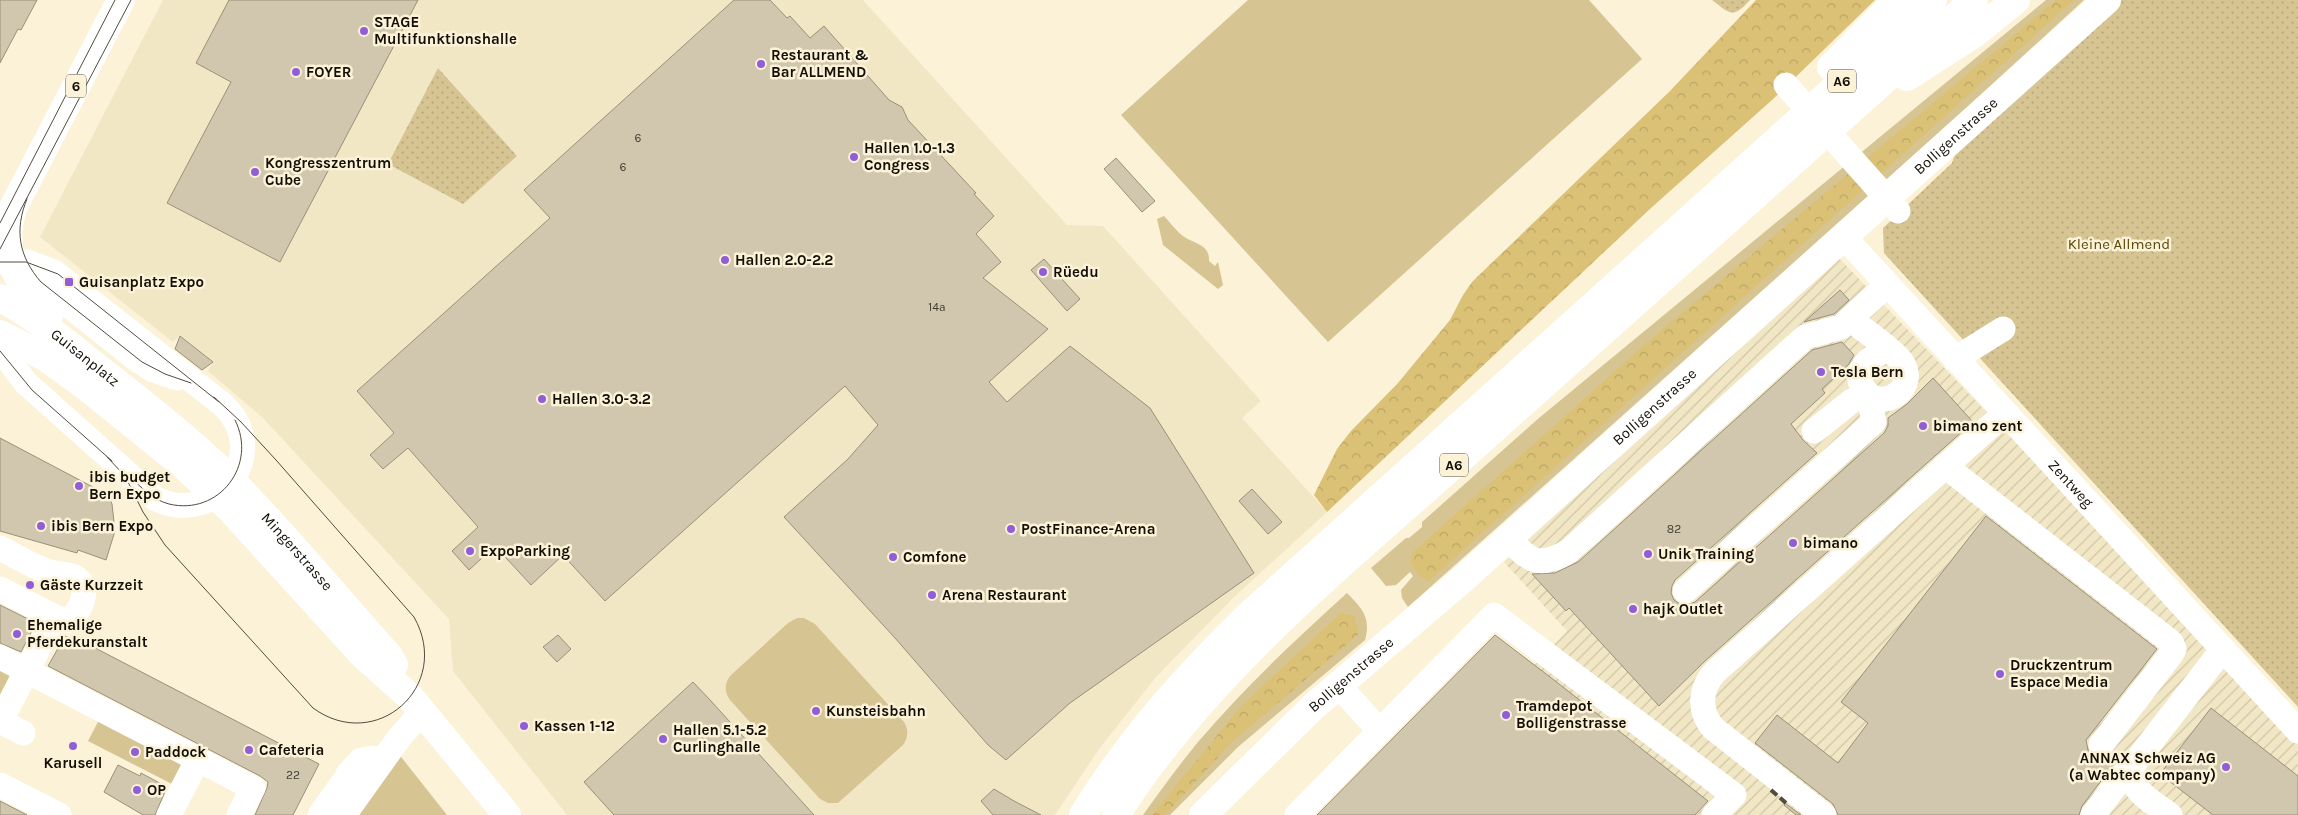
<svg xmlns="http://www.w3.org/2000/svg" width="2298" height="815" font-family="Karla,sans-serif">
<defs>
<pattern id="industrial-furrows" width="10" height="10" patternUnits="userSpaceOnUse" patternTransform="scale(1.25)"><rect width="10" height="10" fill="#f2e7c5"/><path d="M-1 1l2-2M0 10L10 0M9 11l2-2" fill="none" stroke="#cfc5a8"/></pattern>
<pattern id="forest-crowns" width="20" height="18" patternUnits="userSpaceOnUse" patternTransform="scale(1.25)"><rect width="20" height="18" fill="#dbc176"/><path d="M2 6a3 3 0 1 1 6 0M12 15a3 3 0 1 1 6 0" fill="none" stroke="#bba565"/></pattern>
<pattern id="park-dots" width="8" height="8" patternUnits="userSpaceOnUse" patternTransform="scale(1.25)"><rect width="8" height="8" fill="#d6c493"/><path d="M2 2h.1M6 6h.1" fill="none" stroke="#b7a77d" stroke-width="1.8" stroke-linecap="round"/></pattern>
</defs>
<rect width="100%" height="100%" fill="#fbf2d7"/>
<!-- built -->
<path fill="#f2e7c5" d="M163,0H863L1067,225L1103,226L1261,401L1242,418L1327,512L1233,598L1156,677L1099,749L1055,815H567L453,671L449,619L262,417L208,371L213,362L180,335L173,342L40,237Z"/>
<!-- industrial -->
<path fill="url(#industrial-furrows)" d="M1836,255L2024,451L2210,654L2298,740V815H1391L1567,631L1504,562Z"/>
<!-- green -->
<g fill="#d6c493">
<path d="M1248,0H1589L1642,59L1328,342L1121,115Z"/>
<path d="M2046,0H2084L1951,122L1408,607L1402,598L1401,590L1413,576L1410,572L1396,585L1386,586L1371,568L1406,538H1409L1422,527V522L1539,418Z"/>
<path d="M1164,216C1170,222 1176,231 1183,236C1194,244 1210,244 1209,261L1215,266L1218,262L1223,285L1218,289L1163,245L1157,219Z"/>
<path d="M1347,593C1363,609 1371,618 1365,640L1238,747L1170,815H1143C1161,790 1179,765 1198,742C1244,688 1295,640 1347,593Z"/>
<path d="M797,618H804L815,624L904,722C909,730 908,738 903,745L838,803H828L820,799L730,700C724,692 724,683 731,675L788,623Z"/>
<path d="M0,669L10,675L0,695Z"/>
<path d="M99,720L183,764L172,784L88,741Z"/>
<path d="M394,748L447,815H346Z"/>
</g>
<!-- forest -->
<g fill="url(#forest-crowns)">
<path d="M1756,0H1875L1772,100L1651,208L1327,512L1314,495L1337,449L1351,431L1398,383L1450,320L1463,295L1472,282L1670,91Z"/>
<path d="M2056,0H2074L1429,581L1419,576L1410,562L1412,553L1652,338Z"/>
<path d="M1341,613L1355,616L1358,635L1232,742L1165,815H1152L1241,706Z"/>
</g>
<!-- park -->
<g fill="url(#park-dots)">
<path d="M1712,0H1750C1733,19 1730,14 1712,0Z"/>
<path d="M2119,0H2298V707L1884,253L1883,228L1952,163L1956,151Z"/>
<path d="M438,68L517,156L463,204L388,164Z"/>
</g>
<!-- building -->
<g fill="#d0c7ae" stroke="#999078">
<path d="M0,0H37L21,30L18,29L0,63Z"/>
<path d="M229,0H418L280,262L167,203L231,82L196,63Z"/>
<path d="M734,0H770L787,18L790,16L810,38L824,26L889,100L902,107L908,120L976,193L974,194L994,216L976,234L1001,262L983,278L1048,329L989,382L1007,402L1070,346L1150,408L1254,573L1070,703L1006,760L988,745L895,638L784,517L848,459L878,425L845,386L605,601L563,555L531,585L495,546L469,570L452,551L478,527L408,448L383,469L370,455L394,433L357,391L550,218L524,190Z"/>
<path d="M1116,158L1155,201L1142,212L1104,169Z"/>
<path d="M1044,259L1080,299L1067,311L1031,270Z"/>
<path d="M1840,290L1849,300L1834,314L1804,322Z"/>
<path d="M180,336L213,362L202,370L175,349Z"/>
<path d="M1842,342L1854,355L1848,365L1822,389L1825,393L1791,424L1803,440L1817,453L1675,580L1672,586L1671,593L1674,600L1680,604L1687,605L1695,602L1884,433L1888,426V418L1907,404L1933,378L1973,422L1705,661L1659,706L1569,608L1566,611L1532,574L1555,573L1578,562L1812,350Z"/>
<path d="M0,438L108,495L112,504L115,531L106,560L78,550L77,553L0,531Z"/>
<path d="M1252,489L1282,522L1268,534L1239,501Z"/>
<path d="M1986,516L2157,649L2086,740L2088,750L2092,756L2100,759L2108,757L2106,760L2113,765L2082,806L2079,815H1838L1833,804L1755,743L1777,715L1838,763L1868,723L1841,702Z"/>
<path d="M0,605L36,623L21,652L0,643Z"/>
<path d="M558,635L571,649L557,662L543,647Z"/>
<path d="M1495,635L1554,680L1708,801L1695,815H1317Z"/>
<path d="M65,636L73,640L74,637L319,764L293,815H255L267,788L268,782L260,776L48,666Z"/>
<path d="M693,682L711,701L814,815H614L584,782Z"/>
<path d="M2211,708L2298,776V815H2213L2160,774Z"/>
<path d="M118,765L140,776L141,773L167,787L155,815H143L104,792Z"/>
<path d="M994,789L1014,801L1041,815H993L981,801Z"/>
<path d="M0,801L27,815H0Z"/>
<path d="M1785,803L1801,815H1796L1784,805Z"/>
</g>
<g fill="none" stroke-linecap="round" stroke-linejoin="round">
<!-- minor -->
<g stroke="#fff" stroke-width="25">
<path d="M1786,85L1898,211"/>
<path id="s1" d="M1844,237L2298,731"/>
<path d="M0,262H27L54,272L222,404C274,451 218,528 156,499L26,383L0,349"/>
<path d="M27,265L48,289L135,358L153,370L177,378"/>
<path d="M1851,320C1865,331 1890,347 1901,361C1920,387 1883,413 1865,391C1854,377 1863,361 1877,355"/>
<path d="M1955,359L2003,329"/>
<path d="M1814,431L1853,400"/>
<path d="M1945,466L2171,642L2174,649L2172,653L2101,745"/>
<path d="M1508,538C1529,561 1539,569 1569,551L1805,337L1841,327L1887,285"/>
<path d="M0,548C16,556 32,567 50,572C58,575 69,573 76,578C92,589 80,614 67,621L55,617L0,589"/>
<path d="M1685,591L1874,422L1869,397"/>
<path d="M0,657L253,788L239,815"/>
<path d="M1338,685L1379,730"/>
<path d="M0,721L23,733"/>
<path d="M0,722L55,617"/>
<path d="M348,774L361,760L373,758L381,763"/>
<path d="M0,785L59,815"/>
<path d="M169,815L198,759"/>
<path d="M320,815L342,784"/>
<path d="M344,815L399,738L422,712"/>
<path d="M1297,815L1494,615L1734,795L1714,815"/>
<path d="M1824,815L1713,728C1698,710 1700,688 1715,672L2005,413"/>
<path d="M2093,815L2132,764"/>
<path d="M2170,815C2154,803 2130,791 2130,769L2223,649"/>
</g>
<!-- major -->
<g stroke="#fff" stroke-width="28">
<path d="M13,208C0,253 15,285 50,313"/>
<path d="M4,225L121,0"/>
<path id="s2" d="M0,298C37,317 69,345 102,371C147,406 191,441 232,481C287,537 337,598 389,656L394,665"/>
<path d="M0,334L45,357L89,389L182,464L230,509L363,655L410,697L507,815"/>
<path id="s3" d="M1203,815L1313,707L1464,578L2107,0"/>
</g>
<!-- highway -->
<g stroke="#fff" stroke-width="28">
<path d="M1831,67L1897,0"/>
<path d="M1907,77L1974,34L2016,0"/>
<path d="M1083,815C1129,740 1186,676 1249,615L1933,0"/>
<path d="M1116,815C1206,672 1351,557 1476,445C1642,297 1808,148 1974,0"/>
</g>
<!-- tram -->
<g stroke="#524c3f" stroke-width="1">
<path d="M27,199C14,230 19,257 41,282L142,362L165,374L191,383"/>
<path d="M0,223L115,0"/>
<path d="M0,249L131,0"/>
<path d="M0,262H26L58,274L219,402"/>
<path d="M0,351L32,390L112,461"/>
<path d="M107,457L125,476L143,512L165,545L313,708C376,754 453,686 414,617L276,460L241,422L214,397"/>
<path d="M129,476C141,487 153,500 169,504C219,516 258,465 235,420"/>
</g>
<!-- rail -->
<path stroke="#524c3f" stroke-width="4" stroke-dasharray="8 4" stroke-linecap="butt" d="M1771,790L1786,803"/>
</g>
<!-- markers -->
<g fill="#915ed7" stroke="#fbf2d7" stroke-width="2">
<circle cx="364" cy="31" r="5"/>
<circle cx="761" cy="64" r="5"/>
<circle cx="296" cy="72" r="5"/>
<circle cx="854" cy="157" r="5"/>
<circle cx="255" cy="172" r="5"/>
<circle cx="725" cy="260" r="5"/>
<circle cx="1043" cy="272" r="5"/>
<rect x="64" y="277" width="10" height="10" rx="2.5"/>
<circle cx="1821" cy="372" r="5"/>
<circle cx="542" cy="399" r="5"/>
<circle cx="1923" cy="426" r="5"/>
<circle cx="79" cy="486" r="5"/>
<circle cx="41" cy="526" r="5"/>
<circle cx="1011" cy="529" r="5"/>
<circle cx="1793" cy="543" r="5"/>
<circle cx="470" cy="551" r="5"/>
<circle cx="1648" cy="554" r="5"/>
<circle cx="893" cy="557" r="5"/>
<circle cx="30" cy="585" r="5"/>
<circle cx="932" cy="595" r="5"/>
<circle cx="1633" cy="609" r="5"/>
<circle cx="17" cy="634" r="5"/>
<circle cx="2000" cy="674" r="5"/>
<circle cx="816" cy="711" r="5"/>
<circle cx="1506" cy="715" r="5"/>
<circle cx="524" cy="726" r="5"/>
<circle cx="663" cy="739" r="5"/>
<circle cx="73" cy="746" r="5"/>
<circle cx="249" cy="750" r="5"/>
<circle cx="135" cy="752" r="5"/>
<circle cx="2226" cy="767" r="5"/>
<circle cx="137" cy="790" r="5"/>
</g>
<g text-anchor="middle" stroke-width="5" stroke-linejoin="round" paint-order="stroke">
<!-- number labels -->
<g font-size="12" fill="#423d31">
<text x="638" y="142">6</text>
<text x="623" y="171">6</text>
<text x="937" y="311">14a</text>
<text x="1674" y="533">82</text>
<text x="293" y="779">22</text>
</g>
<!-- shield labels -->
<g fill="#fbf2d7" stroke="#595345" stroke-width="1">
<rect x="1828" y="69.5" width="28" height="23" rx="4"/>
<rect x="66" y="74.5" width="20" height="23" rx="4"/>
<rect x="1440" y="453.5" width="28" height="23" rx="4"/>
</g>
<g font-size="14" font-weight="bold" fill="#130f07">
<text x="1842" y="86">A6</text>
<text x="76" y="91">6</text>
<text x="1454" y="470">A6</text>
</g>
<!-- poi labels -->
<g font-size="15" font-weight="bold" fill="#130f07" stroke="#fbf2d7" text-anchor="start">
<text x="374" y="27">STAGE<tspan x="374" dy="17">Multifunktionshalle</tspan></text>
<text x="771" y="60">Restaurant &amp;<tspan x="771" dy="17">Bar ALLMEND</tspan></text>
<text x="306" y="77">FOYER</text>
<text x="864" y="153">Hallen 1.0-1.3<tspan x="864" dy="17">Congress</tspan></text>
<text x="265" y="168">Kongresszentrum<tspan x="265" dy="17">Cube</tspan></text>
<text x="735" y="265">Hallen 2.0-2.2</text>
<text x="1053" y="277">Rüedu</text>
<text x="79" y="287">Guisanplatz Expo</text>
<text x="1831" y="377">Tesla Bern</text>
<text x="552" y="404">Hallen 3.0-3.2</text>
<text x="1933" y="431">bimano zent</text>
<text x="89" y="482">ibis budget<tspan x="89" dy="17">Bern Expo</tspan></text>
<text x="51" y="531">ibis Bern Expo</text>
<text x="1021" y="534">PostFinance-Arena</text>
<text x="1803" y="548">bimano</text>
<text x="480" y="556">ExpoParking</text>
<text x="1658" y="559">Unik Training</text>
<text x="903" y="562">Comfone</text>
<text x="40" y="590">Gäste Kurzzeit</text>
<text x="942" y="600">Arena Restaurant</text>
<text x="1643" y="614">hajk Outlet</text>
<text x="27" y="630">Ehemalige<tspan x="27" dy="17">Pferdekuranstalt</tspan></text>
<text x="2010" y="670">Druckzentrum<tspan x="2010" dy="17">Espace Media</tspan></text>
<text x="1516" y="711">Tramdepot<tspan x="1516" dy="17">Bolligenstrasse</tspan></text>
<text x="826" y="716">Kunsteisbahn</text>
<text x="534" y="731">Kassen 1-12</text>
<text x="673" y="735">Hallen 5.1-5.2<tspan x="673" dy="17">Curlinghalle</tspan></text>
<text x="259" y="755">Cafeteria</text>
<text x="145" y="757">Paddock</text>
<text x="2216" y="763" text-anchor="end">ANNAX Schweiz AG<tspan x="2216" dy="17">(a Wabtec company)</tspan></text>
<text x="73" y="768" text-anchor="middle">Karusell</text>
<text x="147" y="795">OP</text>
</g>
<!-- street labels -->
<g font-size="15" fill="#130f07" stroke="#fbf2d7">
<text dy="5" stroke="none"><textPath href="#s3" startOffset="1014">Bolligenstrasse</textPath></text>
<text dy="5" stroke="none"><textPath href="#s2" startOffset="104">Guisanplatz</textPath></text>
<text dy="5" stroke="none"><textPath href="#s3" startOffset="609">Bolligenstrasse</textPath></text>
<text dy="5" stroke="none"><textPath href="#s1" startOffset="335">Zentweg</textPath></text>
<text dy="5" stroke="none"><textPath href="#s2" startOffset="392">Mingerstrasse</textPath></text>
<text dy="5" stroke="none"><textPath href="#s3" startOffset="204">Bolligenstrasse</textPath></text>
</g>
<!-- park labels -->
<g font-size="15" fill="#5a480c" stroke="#fbf2d7">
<text x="2119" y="249">Kleine Allmend</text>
</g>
</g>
</svg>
